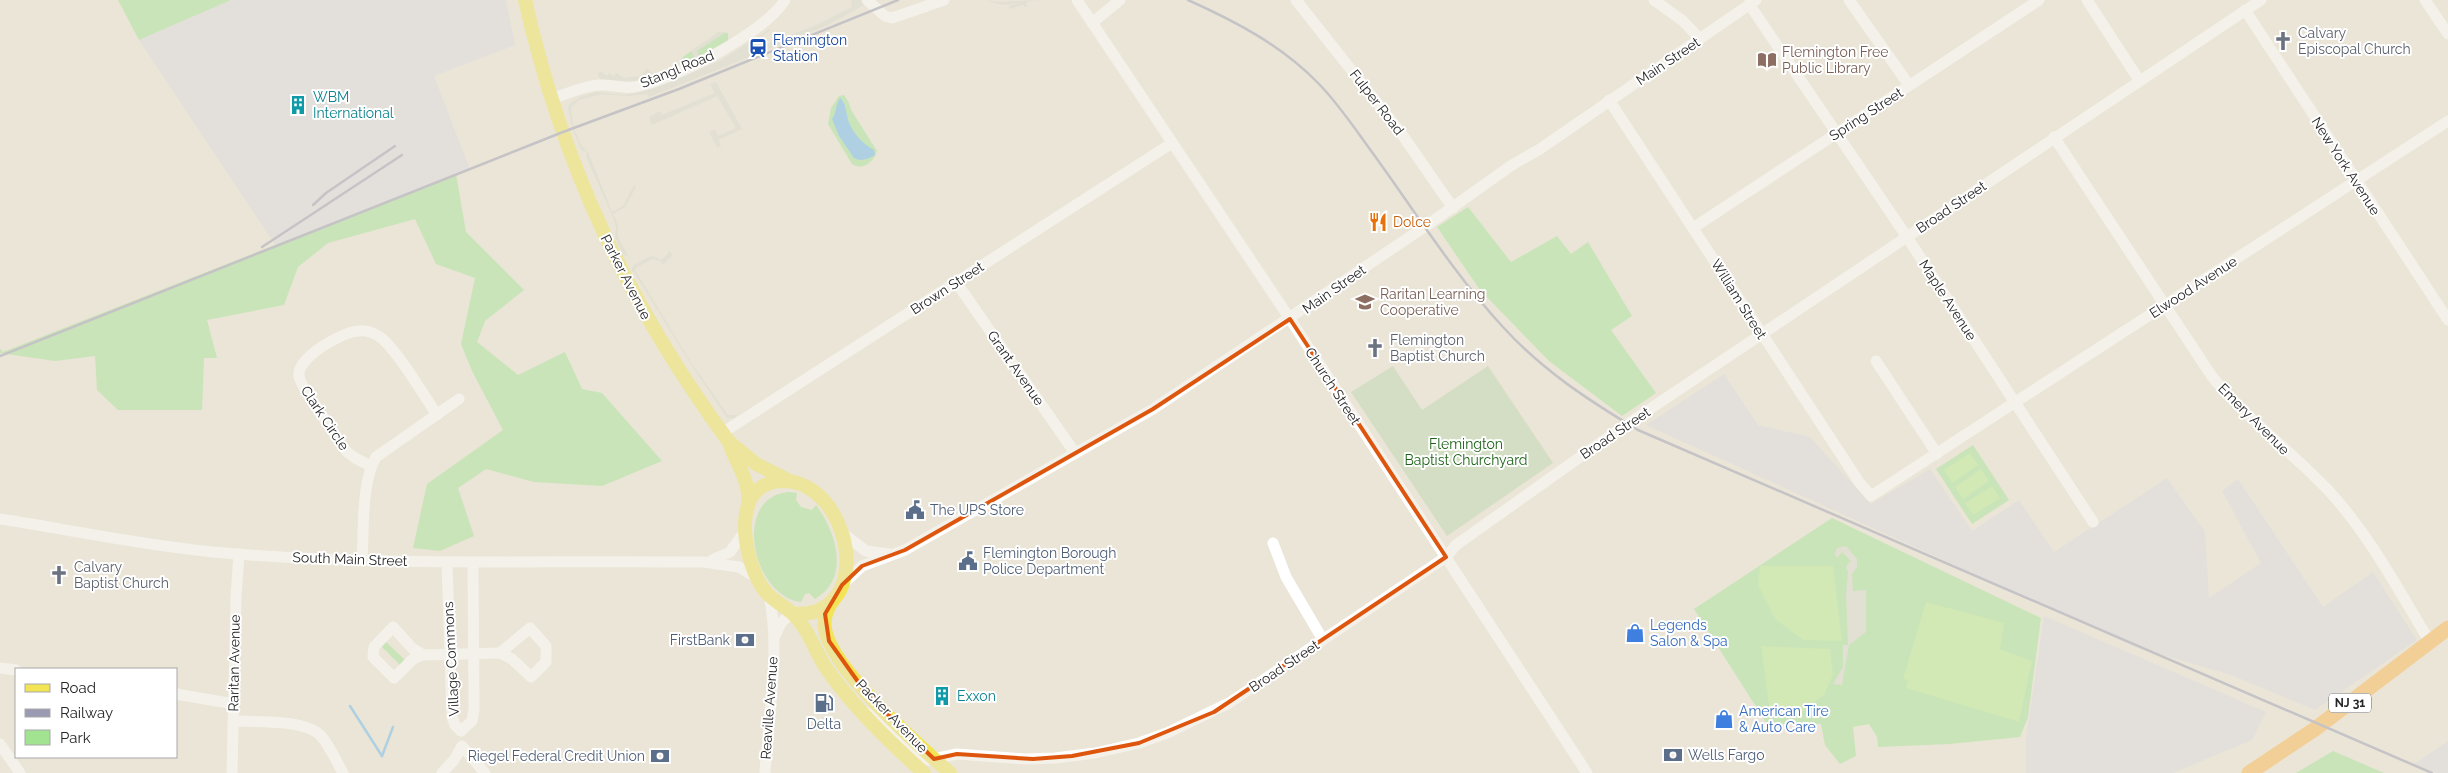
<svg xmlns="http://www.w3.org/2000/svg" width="2448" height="773" font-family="Raleway,sans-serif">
<rect width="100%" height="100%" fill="#eae5d7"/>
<!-- industrial -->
<g fill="#dcd9e2">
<path d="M231,0H506L515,45L434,76L470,169L276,246L139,40Z"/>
<path d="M1724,374L1758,425L1810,437L1871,504L1930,469L1972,531L2019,500L2054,552L2167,478L2205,532L2209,598L2261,563L2222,491L2238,479L2323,607L2373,572L2417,640L2315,710L2231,675L2135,647L1646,425Z"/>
<path d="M2044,616L2266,712L2252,740L2173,773H2026V738Z"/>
<path d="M2448,741V773H2437L2414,764Z"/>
</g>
<!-- green -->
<g fill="#a2e392">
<path d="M118,0H231L139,40Z"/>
<path d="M719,32L728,33V41L687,63L679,64L684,56Z"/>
<path d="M844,95L849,103L851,110L877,151C874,162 863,171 852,164L828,124L831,108L839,96Z"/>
<path d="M456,174L466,232L524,290L485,321L477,342L518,375L565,352L582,389L602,393L662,461L602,486L534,482L486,469L458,488L474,536L440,551L413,548L427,484L503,430L472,371L461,344L475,278L436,264L415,219L328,243L298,267L284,305L207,320L217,358H204L202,410H118L97,390L95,356L55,361L0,353V349L3,352Z"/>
<path d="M1468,207L1511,262L1557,236L1571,254L1588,242L1632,316L1611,330L1656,393L1622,416L1549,361L1480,290L1437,227Z"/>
<path d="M1973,445L2009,500L1972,524L1936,469Z"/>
<path d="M788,492L797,493L796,500L801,507L812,510L816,505C836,532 851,578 815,599L809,593L805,594L801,602C753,597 731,498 788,492Z"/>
<path d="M1832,518L2041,618L2028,717L2020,737L1950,744L1878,747L1877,737L1869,724L1853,727L1856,756L1840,764L1825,745L1821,724H1767L1694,609Z"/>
<path d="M385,641L405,660L400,665L381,646Z"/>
<path d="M2333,751L2384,773H2296Z"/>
</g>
<!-- cemetery -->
<path fill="#bbd4ae" d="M1393,366L1422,410L1488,366L1553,463L1447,536L1351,392Z"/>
<!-- pitch -->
<g fill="#b5eb8d">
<path d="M1970,453L1978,465L1952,483L1944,470Z"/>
<path d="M1981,469L1989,481L1963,499L1955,487Z"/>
<path d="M1992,486L2000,498L1973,515L1965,503Z"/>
<path d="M1760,566H1833L1842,641L1803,640L1775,619L1758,585Z"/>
<path d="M1926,602L2004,623L2000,649L2032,661L2019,722L1906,688L1908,680L1903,679Z"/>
<path d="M1761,646L1830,649L1833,675L1824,695L1800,713L1770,712Z"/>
</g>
<!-- plaza -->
<g fill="#dad7ce">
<path d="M851,0H873L828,25L794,39L649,97L647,94L628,96L601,94L579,100L571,107L573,126L581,145L588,152L612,212L623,206L634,185L636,187L625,207L613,214L618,225V237L628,256L623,255L615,237L616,227L612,215L586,157L587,152L581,150L572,127L568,107L570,104L580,97L597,92L625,95L649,90L720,61L770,29L771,30L760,37L764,45L817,25L852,7Z"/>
<path d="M984,0L1000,2L1040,0L1026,2L1027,6L1025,7L1023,5L1009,9V6L1018,3L1002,5Z"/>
<path d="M719,32H726L697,51L700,57L695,59L691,51Z"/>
<path d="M647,68L654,75L638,81L601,80L598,75L600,71L607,76L609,73L614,76L616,73L624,78L641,76Z"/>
<path d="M716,82L742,129L718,140L721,146L717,148L709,131L715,130L718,136L736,128L717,96L652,125L649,117L660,111L662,115L715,93L710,84Z"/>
<path d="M670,251L672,255L663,265L661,261L653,259L637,267L635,270L692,364L728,415H737L735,418H727L694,369L634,272H632L631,269L635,264L652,256L662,260Z"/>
<path d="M1846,546L1857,559V567L1852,574L1853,591L1866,590V632L1849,645L1842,685L1833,684L1843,667V645H1848L1846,594L1848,572L1846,566L1851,561L1842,552L1837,558L1835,554L1837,548Z"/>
</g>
<!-- water -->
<path fill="#66b7f0" d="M840,98C846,102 846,113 848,120C853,134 863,144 874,150L875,155C868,159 861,162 854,158L839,136L832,119C837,112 835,105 840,98Z"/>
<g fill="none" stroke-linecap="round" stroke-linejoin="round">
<!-- stream -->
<g stroke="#66b7f0" stroke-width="2.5">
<path d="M350,706L382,756"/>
<path d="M382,756L393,727"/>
</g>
<!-- minor -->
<g stroke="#fff" stroke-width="11">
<path d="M867,0L885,16L892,18L944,0"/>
<path d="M1077,0L1294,325L1587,773"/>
<path d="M1296,0L1401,133L1453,208"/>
<path d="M1654,0L1683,21L1700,39"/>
<path d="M1849,0L1909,85"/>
<path d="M2087,0L2139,80"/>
<path d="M2425,0L2448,34"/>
<path d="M1749,4L1907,237L2093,522"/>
<path d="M2245,10L2448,320"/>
<path d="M1092,23L1120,0"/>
<path d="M551,99C567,94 583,86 599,85C611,84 622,89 634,87C673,81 764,33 785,0"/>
<path d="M1609,100L1859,482L1871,496L2448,121"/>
<path d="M2054,137L2211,375C2245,418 2290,450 2328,490C2369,534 2399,591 2430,642"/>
<path d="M1693,228L2039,0"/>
<path d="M956,282L1075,453"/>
<path d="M1876,361L1937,454"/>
<path d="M722,433L1172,143"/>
<path d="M371,466L355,458L346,451C337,436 301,389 299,376C296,358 343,331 359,331C367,330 374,333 380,337C396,348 425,397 437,415"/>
<path d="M0,519C71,530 141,545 213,552C376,567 539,560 703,562L739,567L757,578"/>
<path d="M841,532L866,551L890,554"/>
<path d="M1273,543L1286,577L1323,640"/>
<path d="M362,560C364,530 361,483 376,457L459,399"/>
<path d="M712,560L730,552L745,531"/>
<path d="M447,563L452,717L455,725L461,731"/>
<path d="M842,585L862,566L905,550L1153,409L1426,226L1512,165L1540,149L1756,0"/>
<path d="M393,627L412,648L423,655L413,659L394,678L373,657L374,647Z"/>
<path d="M530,628L546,646V662L531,677L512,659L500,653Z"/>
<path d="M775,636L781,623L792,612"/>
<path d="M423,655L500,653"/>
<path d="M0,668L16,670"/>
<path d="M176,694L234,704"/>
<path d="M865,712L883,723L917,756L929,760L957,754L1026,759L1055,758L1095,753L1139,743L1167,733L1229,703L1446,557L1456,545L1614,433L2261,0"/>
<path d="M233,721C254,722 306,719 321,736C330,746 336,761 343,773"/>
<path d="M461,731L472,721L474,709L473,563"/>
<path d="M0,744L20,773"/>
<path d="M232,773L236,597L239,554"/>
<path d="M442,773L454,760L462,746L485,773"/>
<path d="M765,773C768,717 781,650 769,595"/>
</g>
<!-- major -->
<g stroke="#f2e454" stroke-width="14">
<path d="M525,0C562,165 629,306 729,442C736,465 751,480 748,506"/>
<path d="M729,442L756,464L786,479"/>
<path d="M831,603C826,611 823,619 825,629C831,669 918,745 950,773"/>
<path d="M793,614C802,614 811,614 819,610C875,585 838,469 774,482C729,491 745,564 764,590C774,603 791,608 800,622C811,636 816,653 826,668C853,707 888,741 924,773"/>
</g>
<!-- highway -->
<path stroke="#ffb44d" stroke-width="15" d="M2249,773L2315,729L2448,628"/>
<!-- rail -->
<g stroke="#9a9ab2" stroke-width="2.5">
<path d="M1188,0C1235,21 1281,45 1318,83C1337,102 1353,126 1369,148C1413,208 1453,273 1503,327C1542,370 1588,400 1638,430L2432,773"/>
<path d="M313,205L326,193L395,146"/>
<path d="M262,247L402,155"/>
<path d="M0,356L563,132L679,89L898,0"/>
</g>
</g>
<!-- marked area -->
<path d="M0 0H2448V773H0ZM1290,319L1446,557L1214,712L1139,743L1072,756L1033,759L957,754L934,759L866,693L829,641L825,614L842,585L862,566L905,550L1153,409Z" fill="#eae5d7" fill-opacity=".55" fill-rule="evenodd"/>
<path fill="none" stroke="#de560d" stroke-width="4" stroke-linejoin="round" d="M1290,319L1446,557L1214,712L1139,743L1072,756L1033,759L957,754L934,759L866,693L829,641L825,614L842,585L862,566L905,550L1153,409Z"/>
<!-- icons -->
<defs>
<g id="church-bare" transform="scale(1.5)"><path d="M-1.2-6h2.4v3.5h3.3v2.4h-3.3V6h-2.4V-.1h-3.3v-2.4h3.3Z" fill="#6b7280" stroke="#fff" stroke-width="2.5" paint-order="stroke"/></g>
<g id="station-bare" transform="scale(1.5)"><path d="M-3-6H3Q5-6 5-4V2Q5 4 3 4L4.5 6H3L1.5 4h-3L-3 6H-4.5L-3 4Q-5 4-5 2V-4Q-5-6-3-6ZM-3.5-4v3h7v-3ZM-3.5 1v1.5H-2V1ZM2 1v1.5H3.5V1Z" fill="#1a4fb4" stroke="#fff" stroke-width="2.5" paint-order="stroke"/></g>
<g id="library-bare" transform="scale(1.5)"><path d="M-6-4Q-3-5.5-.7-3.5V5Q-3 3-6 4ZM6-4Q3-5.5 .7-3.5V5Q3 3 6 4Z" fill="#8d6e63" stroke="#fff" stroke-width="2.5" paint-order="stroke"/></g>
<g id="building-bare" transform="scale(1.5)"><path d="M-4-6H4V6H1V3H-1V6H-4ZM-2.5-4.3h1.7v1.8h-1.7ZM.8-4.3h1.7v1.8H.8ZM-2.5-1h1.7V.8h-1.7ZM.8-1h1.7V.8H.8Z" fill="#0f9aa8" stroke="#fff" stroke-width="2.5" paint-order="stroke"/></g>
<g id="restaurant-bare" transform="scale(1.5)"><path d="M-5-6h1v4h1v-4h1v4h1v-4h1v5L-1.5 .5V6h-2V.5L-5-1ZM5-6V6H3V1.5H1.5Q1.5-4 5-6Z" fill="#e8710a" stroke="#fff" stroke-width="2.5" paint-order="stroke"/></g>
<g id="school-bare" transform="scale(1.5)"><path d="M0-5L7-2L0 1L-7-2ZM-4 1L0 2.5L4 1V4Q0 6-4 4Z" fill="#8d6e63" stroke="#fff" stroke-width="2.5" paint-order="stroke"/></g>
<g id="civic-bare" transform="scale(1.5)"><path d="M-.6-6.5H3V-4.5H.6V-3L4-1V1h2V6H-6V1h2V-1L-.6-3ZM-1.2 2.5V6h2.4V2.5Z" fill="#5c6f8a" stroke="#fff" stroke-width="2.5" paint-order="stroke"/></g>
<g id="shop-bare" transform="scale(1.5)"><path d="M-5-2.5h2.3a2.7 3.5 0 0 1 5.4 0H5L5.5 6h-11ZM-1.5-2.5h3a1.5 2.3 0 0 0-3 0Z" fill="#3f7fe0" stroke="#fff" stroke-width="2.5" paint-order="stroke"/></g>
<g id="bank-bare" transform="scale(1.5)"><path d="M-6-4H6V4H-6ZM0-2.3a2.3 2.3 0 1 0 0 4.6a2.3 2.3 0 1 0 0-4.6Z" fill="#5c6f8a" stroke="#fff" stroke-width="2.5" paint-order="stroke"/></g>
<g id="fuel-bare" transform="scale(1.5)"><path d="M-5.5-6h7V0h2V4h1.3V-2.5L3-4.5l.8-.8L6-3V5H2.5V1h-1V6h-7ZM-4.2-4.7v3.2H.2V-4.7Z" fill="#5c6f8a" stroke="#fff" stroke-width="2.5" paint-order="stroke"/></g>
</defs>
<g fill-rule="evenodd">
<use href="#church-bare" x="2283" y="41"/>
<use href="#station-bare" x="758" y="48"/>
<use href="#library-bare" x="1767" y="60"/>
<use href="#building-bare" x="298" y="105"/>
<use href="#restaurant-bare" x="1378" y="222"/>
<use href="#school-bare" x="1365" y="302"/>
<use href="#church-bare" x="1375" y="348"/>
<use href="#civic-bare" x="915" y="510"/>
<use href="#civic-bare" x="968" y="561"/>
<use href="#church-bare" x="59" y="575"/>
<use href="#shop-bare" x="1635" y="633"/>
<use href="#bank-bare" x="745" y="640"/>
<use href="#building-bare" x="942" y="696"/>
<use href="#fuel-bare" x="824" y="703"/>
<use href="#shop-bare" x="1724" y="719"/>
<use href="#bank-bare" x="1673" y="755"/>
<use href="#bank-bare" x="660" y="756"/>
</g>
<g text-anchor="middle" stroke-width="4" stroke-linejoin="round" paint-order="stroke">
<!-- shield labels -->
<rect fill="#fff" stroke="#686868" stroke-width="1" x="2329" y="693.5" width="42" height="19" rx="4"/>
<g font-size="12" font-weight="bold" fill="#272727">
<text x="2350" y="707">NJ 31</text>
</g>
<!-- worship labels -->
<g font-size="14" fill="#5b616d" stroke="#fff" text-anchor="start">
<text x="2298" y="38">Calvary<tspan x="2298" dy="16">Episcopal Church</tspan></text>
<text x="1390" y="345">Flemington<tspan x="1390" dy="16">Baptist Church</tspan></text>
<text x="74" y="572">Calvary<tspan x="74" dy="16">Baptist Church</tspan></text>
</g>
<!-- transit labels -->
<g font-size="14" fill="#164399" stroke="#fff" text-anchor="start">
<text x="773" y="45">Flemington<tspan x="773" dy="16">Station</tspan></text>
</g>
<!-- education labels -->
<g font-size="14" fill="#785e54" stroke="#fff" text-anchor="start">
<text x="1782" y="57">Flemington Free<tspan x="1782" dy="16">Public Library</tspan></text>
<text x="1380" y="299">Raritan Learning<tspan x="1380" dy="16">Cooperative</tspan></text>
</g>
<!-- street labels -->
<g font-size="14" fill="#272727" stroke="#fff">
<text transform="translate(1668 61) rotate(-34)" y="5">Main Street</text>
<text transform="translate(677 69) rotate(-22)" y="5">Stangl Road</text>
<text transform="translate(1377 102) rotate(52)" y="5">Fulper Road</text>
<text transform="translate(1866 114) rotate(-33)" y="5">Spring Street</text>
<text transform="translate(2346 166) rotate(57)" y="5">New York Avenue</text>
<text transform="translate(1951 207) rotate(-34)" y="5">Broad Street</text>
<text transform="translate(626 277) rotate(63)" y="5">Parker Avenue</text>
<text transform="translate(2193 287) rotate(-33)" y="5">Elwood Avenue</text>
<text transform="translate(947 288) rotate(-33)" y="5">Brown Street</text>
<text transform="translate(1334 289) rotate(-35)" y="5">Main Street</text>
<text transform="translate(1739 299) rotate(58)" y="5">William Street</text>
<text transform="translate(1948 300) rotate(57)" y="5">Maple Avenue</text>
<text transform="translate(1016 368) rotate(55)" y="5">Grant Avenue</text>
<text transform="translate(1333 386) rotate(57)" y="5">Church Street</text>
<text transform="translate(325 418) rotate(56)" y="5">Clark Circle</text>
<text transform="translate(2254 419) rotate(45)" y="5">Emery Avenue</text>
<text transform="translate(1615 433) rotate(-34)" y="5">Broad Street</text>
<text transform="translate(350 559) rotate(2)" y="5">South Main Street</text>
<text transform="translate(451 659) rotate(-93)" y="5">Village Commons</text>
<text transform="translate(234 663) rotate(-89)" y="5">Raritan Avenue</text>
<text transform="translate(1284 666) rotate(-34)" y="5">Broad Street</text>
<text transform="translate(769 708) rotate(-86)" y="5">Reaville Avenue</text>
<text transform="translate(892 716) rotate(46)" y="5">Packer Avenue</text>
</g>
<!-- culture labels -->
<g font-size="14" fill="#0d838f" stroke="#fff" text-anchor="start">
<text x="313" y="102">WBM<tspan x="313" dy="16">International</tspan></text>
<text x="957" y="701">Exxon</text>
</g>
<!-- food labels -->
<g font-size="14" fill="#c56008" stroke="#fff" text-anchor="start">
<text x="1393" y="227">Dolce</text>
</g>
<!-- park labels -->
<g font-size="14" fill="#1c6317" stroke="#fff">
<text x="1466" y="449">Flemington<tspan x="1466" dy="16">Baptist Churchyard</tspan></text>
</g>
<!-- service labels -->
<g font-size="14" fill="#4e5e75" stroke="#fff" text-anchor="start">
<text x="930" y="515">The UPS Store</text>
<text x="983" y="558">Flemington Borough<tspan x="983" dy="16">Police Department</tspan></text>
<text x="730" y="645" text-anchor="end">FirstBank</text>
<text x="824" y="729" text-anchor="middle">Delta</text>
<text x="1688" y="760">Wells Fargo</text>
<text x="645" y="761" text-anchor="end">Riegel Federal Credit Union</text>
</g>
<!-- shop labels -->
<g font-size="14" fill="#366cbe" stroke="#fff" text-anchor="start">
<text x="1650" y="630">Legends<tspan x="1650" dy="16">Salon &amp; Spa</tspan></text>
<text x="1739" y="716">American Tire<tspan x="1739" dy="16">&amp; Auto Care</tspan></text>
</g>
</g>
<!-- legend -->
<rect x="15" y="668" width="162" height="90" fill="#ffffff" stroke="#a9a9a9"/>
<rect x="25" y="684" width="25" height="8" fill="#f2e454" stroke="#a9a9a9"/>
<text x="60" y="693" font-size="15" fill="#272727">Road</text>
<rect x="25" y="709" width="25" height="8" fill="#9a9ab2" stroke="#a9a9a9"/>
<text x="60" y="718" font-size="15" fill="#272727">Railway</text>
<rect x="25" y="730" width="25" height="15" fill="#a2e392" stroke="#a9a9a9"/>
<text x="60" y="743" font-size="15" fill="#272727">Park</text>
</svg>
